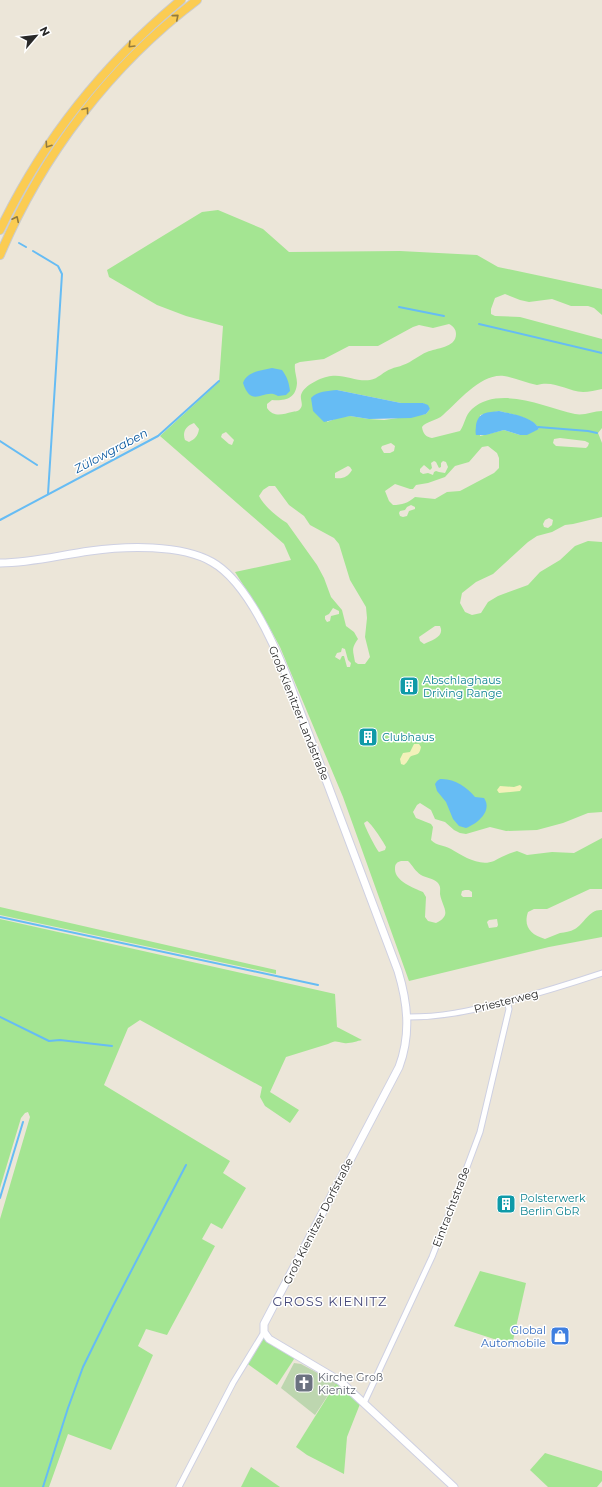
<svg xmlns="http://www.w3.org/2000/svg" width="602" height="1487" font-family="Montserrat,sans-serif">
<rect width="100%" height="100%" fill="#ece6d9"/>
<!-- green -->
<g fill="#a4e592" fill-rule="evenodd">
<path d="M218,210L263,229L289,252L400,251L477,255L498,267L602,289V315L594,308L588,306H571L552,299L529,302L520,300L505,294L495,298L491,309V314L495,316L520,317L602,339V389C596,390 589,392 583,392C567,391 554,380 537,385C526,383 515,378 504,376C481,373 459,401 443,415C437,421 426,421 422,427C423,434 426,437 432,438L460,431C465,424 465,415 472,409C499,385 545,407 575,414C584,416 593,411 602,411V428L598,433L602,443V517L573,524L565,525L552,532L537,536L528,542L493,574L476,582L462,593L460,603L465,612L472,615L481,613L488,602L498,596L528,585L540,572L560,560L575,546L588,541L602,542V812L588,813L563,823L537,830L506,831L490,827L466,834L460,833L454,830L445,822L435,819L431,810L420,803L417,805L413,812L416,818L431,824L433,827L431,840C437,846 444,845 451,849C463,856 479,867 494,861C502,857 509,853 517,851L527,855L552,852L574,853L602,838V889H590L547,909H534L528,912C523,927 531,935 545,939C550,937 555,935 560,933C565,932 570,932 575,929C584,924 589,909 602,910V937L549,947L409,981L343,797L280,647L263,616L235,572L291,560L284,544L160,436L219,382L223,326L186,316L157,305L109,277L107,270L202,212ZM449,324C453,326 456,329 456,334C456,348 436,348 427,352C419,355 412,362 403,365C399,367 395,367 391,369C384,371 378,379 370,380C357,382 344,374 331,376C322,377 304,385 301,395C300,400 304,405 300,409C298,412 295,411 292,412C283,414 274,418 267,408V404L272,400C285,401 296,399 297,383C297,377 294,371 295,364L300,362L324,359L349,346H378L413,327L419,325L433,328ZM337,390L401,403H423L430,409L426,414L384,420L369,419L350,416L340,417L327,422ZM499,411C510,414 533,417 539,429L520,435L504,430L480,436V415ZM194,423L199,429C198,436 195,439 189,442L185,440C182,432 186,426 194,423ZM226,432L234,440L232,445L229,444L221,437L222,434ZM560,438L585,441L589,443L588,446L586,448L556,446L553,443L554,439ZM391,443L395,446L394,451L390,453H384L381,448L382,446ZM488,446L497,453L499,458V468L494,473L460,491L447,492L435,499L415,497C408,503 402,505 393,505L389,501L385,491L395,484L410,489H413L416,485L428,483L445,477L455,466L469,462L482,447ZM434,461L436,462L439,468L441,467V463L443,461L446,462L448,467L445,473L439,472L436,471L434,472L433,475L428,473L423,474L420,472V469L424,465L430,470L432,468L431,463ZM348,466L350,467L352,470C348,477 343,479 335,478V473ZM269,486H275L289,505L304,516L310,525L334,538L339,544L350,580L366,607L367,618L365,637L370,657L365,664H358L355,662C353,650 351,649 358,639L354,632L346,626L342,610L331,597L324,578L317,565L287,523C277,517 264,506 259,496L263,490ZM411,505L415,507V509L409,511L407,516L403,517L400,516L399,513L400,511L405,510L407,507ZM549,518L553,520L552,525L548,528L544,527L543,524L545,520ZM333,608L339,611V614L331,616L330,621L327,622L325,619V616L329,614ZM435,626H440C445,637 432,640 424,644L420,641L419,637ZM342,648L345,649L348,660L351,663L350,667H347L344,656H342L340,660L335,657L337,653L341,652ZM367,821C371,823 383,841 386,847L385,850L379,852C376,849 365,827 364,823ZM401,861H408C413,866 415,871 421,875C426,878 433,878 438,883C441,887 440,889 440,894C442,907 453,915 436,923L428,921L425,917L426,897L423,892C414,888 394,881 395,868C395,864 397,862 401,861ZM465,890H469L472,892V897H463L461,895L462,891ZM497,919L498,925L497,927L489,928L487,922L489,920Z"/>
<path d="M0,907L276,970V974L0,915Z"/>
<path d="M0,919L335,994L337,1027L362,1040C357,1041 349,1044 344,1043C336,1042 337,1040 328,1044L286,1057L270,1092L299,1110L290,1123L265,1106L260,1097L262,1087L140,1020L128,1028L104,1085L230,1161L223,1173L246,1188L222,1229L211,1223L202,1239L215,1246L167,1335L146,1329L138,1346L153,1355L111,1450L68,1434L49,1487H0V1219L30,1117L28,1112L25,1113L21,1118L0,1188Z"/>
<path d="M480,1271L526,1283L512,1345L454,1326Z"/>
<path d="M263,1335L296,1356L277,1385L245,1362Z"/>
<path d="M336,1383L360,1404L347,1437L344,1474L307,1455L296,1447Z"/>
<path d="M545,1453L602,1471V1481L597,1487H548L530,1470Z"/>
<path d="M251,1467L280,1487H241Z"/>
</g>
<!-- sand -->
<g fill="#f3f1ba">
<path d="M414,744H419L421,747C419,757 416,753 410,757C408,760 407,763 404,765L401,764L400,759L403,753L410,752Z"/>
<path d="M520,785L522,787L520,791L499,793L497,790L500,786L514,787Z"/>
</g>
<!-- cemetery -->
<path fill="#bdd6af" d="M294,1363L301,1364L336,1383L315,1415L281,1388Z"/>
<!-- water -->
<g fill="#66bcf4">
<path d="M272,368L282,370C287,377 289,382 290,391L286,395L278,396C264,387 252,410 243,383C247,371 260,371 272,368Z"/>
<path d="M337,390L401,403H423L428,405L430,409L426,414L411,418L369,419L350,416L324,422L313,411L311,398C317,391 328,391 337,390Z"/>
<path d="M499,411C511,414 533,416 539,429L527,435H520L504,430L486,435H476C475,431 476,429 476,425C479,411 487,413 499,411Z"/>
<path d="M440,779C454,778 467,787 475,797L484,798C493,811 477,824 466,828L459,826L453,819L446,802L437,791L435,784L437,781Z"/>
</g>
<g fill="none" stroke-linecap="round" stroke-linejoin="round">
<!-- stream -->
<g stroke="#66bcf4" stroke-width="2">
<path d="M19,243L26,247"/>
<path d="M33,251L58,266L62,274L48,494"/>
<path d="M399,307L444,316"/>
<path d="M479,324L602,353"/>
<path d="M538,427L588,431L597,433"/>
<path d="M0,441L37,465"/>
<path d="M0,520L158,436L219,381"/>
<path d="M0,917L318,985"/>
<path d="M0,1017L49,1041L60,1040L112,1046"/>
<path d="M0,1198L23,1122"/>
<path d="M43,1487L68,1408L83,1367L112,1308L186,1165"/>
</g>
<!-- minor casing -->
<g stroke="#ced0e2" stroke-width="7">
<g id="minor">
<path d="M408,1017C443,1017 468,1011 502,1003C536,994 569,984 602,973"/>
<path d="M364,1403L432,1257L464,1175L480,1132L509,1009L507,1001"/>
<path d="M179,1487L233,1383L264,1332"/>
</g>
</g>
<!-- secondary casing -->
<g stroke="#ced0e2" stroke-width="9">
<path id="secondary" d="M0,563C31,563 60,555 90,551C125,546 181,544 212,562C246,581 274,644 288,679L398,971C408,1004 411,1035 399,1067L264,1324V1332L269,1339L340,1381L454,1487"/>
</g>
<!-- trunk casing -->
<g stroke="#cbcbcb" stroke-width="10">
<g id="trunk">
<path d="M0,230C43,140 104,64 181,0"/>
<path d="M0,255C42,155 111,65 197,0"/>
</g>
</g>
<!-- minor -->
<use href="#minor" stroke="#fff" stroke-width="5"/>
<!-- secondary -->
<use href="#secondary" stroke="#fff" stroke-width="7"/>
<!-- trunk -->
<use href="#trunk" stroke="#fbcc52" stroke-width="8"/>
</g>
<!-- one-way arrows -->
<defs><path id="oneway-chevron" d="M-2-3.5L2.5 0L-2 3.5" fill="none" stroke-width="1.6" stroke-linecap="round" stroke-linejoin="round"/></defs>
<g stroke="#927a3d">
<use href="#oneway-chevron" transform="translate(176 17) rotate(-40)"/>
<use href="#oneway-chevron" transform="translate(131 45) rotate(135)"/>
<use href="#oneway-chevron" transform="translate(86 110) rotate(-53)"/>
<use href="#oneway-chevron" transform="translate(48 145) rotate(124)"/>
<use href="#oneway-chevron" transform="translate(16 219) rotate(-64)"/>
</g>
<!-- icons -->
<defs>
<g id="building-square" transform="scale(1)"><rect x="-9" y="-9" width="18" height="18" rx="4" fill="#0f9aa8" stroke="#fff"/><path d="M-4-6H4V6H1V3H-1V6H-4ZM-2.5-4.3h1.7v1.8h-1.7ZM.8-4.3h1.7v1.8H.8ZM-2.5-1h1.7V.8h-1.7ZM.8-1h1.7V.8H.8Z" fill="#fff"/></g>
<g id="shop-square" transform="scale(1)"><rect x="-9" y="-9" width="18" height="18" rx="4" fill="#3f7fe0" stroke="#fff"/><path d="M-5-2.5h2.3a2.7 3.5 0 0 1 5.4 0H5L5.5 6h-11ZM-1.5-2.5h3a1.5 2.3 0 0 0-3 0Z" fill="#fff"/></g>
<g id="church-square" transform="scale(1)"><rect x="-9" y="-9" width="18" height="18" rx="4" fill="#6b7280" stroke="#fff"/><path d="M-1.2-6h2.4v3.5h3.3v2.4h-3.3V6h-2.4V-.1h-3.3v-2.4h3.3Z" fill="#fff"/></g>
</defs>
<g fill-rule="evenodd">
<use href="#building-square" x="409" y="686"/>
<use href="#building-square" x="368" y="737"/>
<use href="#building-square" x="506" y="1204"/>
<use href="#shop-square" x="560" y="1336"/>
<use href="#church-square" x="304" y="1383"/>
</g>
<g text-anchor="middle" stroke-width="3" stroke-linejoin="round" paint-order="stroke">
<!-- culture labels -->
<g font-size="11" fill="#0d838f" stroke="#fff" text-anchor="start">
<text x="423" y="684">Abschlaghaus<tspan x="423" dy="13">Driving Range</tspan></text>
<text x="382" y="741">Clubhaus</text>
<text x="520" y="1202">Polsterwerk<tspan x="520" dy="13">Berlin GbR</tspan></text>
</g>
<!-- street labels -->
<g font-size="11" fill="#282828" stroke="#fff">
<text transform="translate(299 713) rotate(68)" y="4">Groß Kienitzer Landstraße</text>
<text transform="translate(506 1001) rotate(-14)" y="4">Priesterweg</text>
<text transform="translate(451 1207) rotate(-69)" y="4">Eintrachtstraße</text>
<text transform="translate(318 1221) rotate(-63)" y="4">Groß Kienitzer Dorfstraße</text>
</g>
<!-- shop labels -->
<g font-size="11" fill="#366cbe" stroke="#fff" text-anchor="end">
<text x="546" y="1334">Global<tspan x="546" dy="13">Automobile</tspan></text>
</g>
<!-- worship labels -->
<g font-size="11" fill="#5b616d" stroke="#fff" text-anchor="start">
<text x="318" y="1381">Kirche Groß<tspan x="318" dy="13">Kienitz</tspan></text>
</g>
<!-- water labels -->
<g font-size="12" font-style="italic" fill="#07579e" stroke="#fff">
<text transform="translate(111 451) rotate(-28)" y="4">Zülowgraben</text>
</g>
<!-- quarter labels -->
<g font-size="13" letter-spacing="1" fill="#474a7b" stroke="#fff">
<text x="330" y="1306">GROSS KIENITZ</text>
</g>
</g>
<!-- north arrow -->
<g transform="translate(36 36) rotate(62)" stroke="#ffffff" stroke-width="3" paint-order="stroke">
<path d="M0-3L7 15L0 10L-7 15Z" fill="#282828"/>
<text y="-6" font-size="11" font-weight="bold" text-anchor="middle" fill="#282828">N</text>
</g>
</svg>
